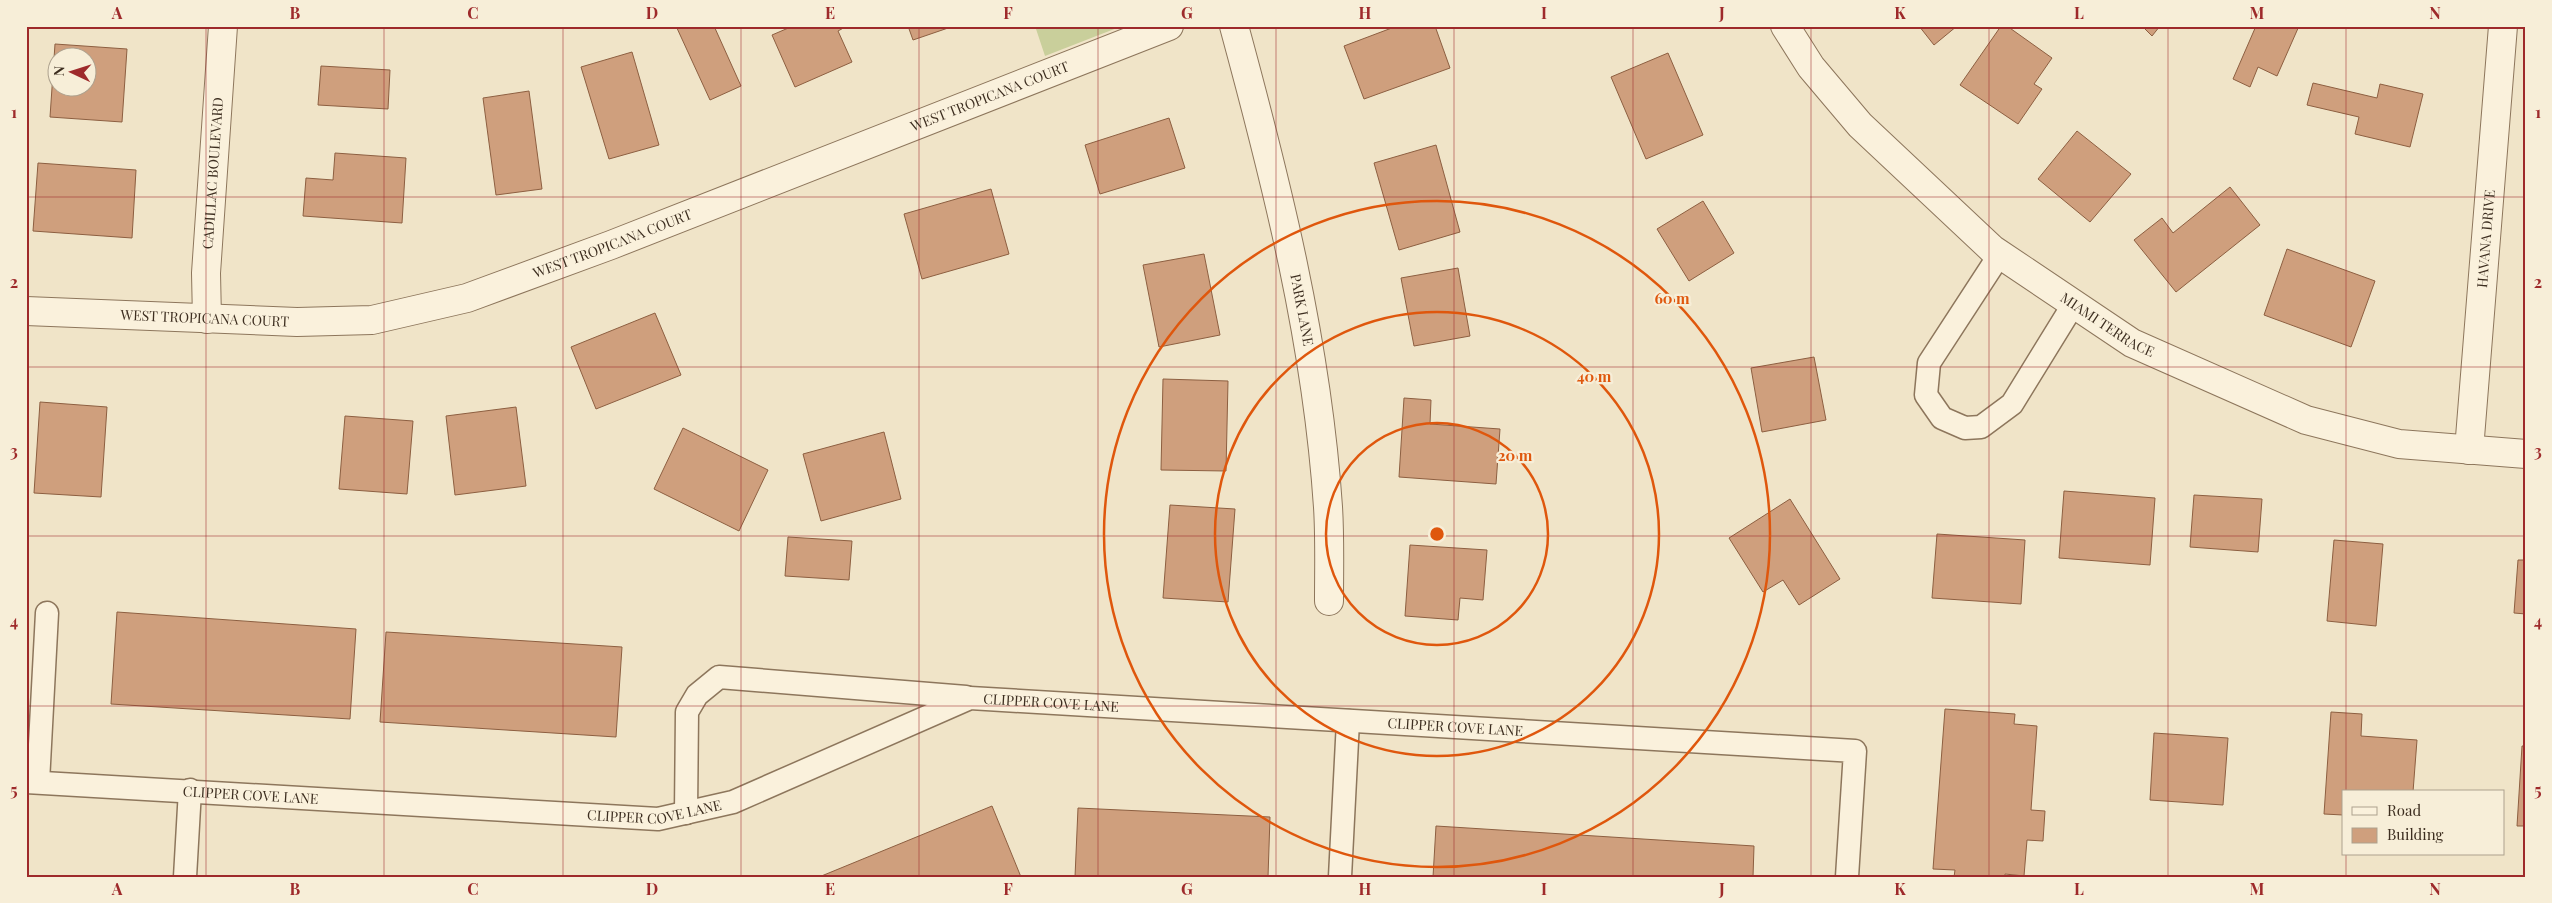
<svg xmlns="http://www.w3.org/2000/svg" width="2552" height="903" font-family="'Playfair Display',serif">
<rect width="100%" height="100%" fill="#f0e4c8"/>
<!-- green -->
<path fill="#c9cf9b" d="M1035,26H1122L1045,56Z"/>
<!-- building -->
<g fill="#cf9f7d" stroke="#8d5f41" fill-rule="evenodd">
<path d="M676,26H714L741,86L710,100Z"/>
<path d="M793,26H847L838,31L852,62L795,87L772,35Z"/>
<path d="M908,26H951V27L913,40Z"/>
<path d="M1397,26H1435L1450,68L1364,99L1344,46Z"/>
<path d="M1919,26H1957L1934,45Z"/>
<path d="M2001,26H2007L2052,58L2034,84L2042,89L2018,124L1960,85Z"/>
<path d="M2142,26H2160L2152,36Z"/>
<path d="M2256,26H2299L2277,76L2258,67L2250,87L2233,79Z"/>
<path d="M55,44L127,49L122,122L50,117ZM58,58H88V88H58Z"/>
<path d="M632,52L659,145L609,159L581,67Z"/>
<path d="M1668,53L1703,135L1646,159L1611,77Z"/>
<path d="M321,66L390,70L388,109L318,105Z"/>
<path d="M2313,83L2377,98L2380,84L2423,94L2410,147L2355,134L2359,117L2307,105Z"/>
<path d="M529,91L542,189L496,195L483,98Z"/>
<path d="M1169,118L1185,168L1100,194L1085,145Z"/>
<path d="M2077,131L2131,174L2090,222L2038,179Z"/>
<path d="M1436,145L1460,232L1399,250L1374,163Z"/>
<path d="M335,153L406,158L402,223L303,216L306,178L333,180Z"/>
<path d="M38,163L136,170L132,238L33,231Z"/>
<path d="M2230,187L2260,225L2176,292L2134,240L2162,218L2173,233Z"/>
<path d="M991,189L1009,254L922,279L904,214Z"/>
<path d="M1703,201L1734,253L1689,281L1657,229Z"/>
<path d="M2287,249L2375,281L2351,347L2264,315Z"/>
<path d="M1204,254L1220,335L1159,347L1143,265Z"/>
<path d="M1458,268L1470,336L1414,346L1401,278Z"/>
<path d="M655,313L681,375L596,409L571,347Z"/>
<path d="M1814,357L1826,420L1762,432L1751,368Z"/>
<path d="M1163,379L1228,381L1226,471L1161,470Z"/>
<path d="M1404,398L1431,400L1430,424L1500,429L1496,484L1399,477Z"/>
<path d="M40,402L107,407L101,497L34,493Z"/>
<path d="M516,407L526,486L455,495L446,416Z"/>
<path d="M345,416L413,421L407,494L339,489Z"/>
<path d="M683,428L768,470L739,531L654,489Z"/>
<path d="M884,432L901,499L821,521L803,454Z"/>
<path d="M2064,491L2155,498L2150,565L2059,558Z"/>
<path d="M2194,495L2262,499L2258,552L2190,547Z"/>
<path d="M1790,499L1840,579L1799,605L1783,580L1763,592L1729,538Z"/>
<path d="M1170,505L1235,509L1228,602L1163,598Z"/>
<path d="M1937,534L2025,540L2021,604L1932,598Z"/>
<path d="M788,537L852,541L849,580L785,576Z"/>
<path d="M2334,540L2383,544L2376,626L2327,621Z"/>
<path d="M1410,545L1487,550L1483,600L1460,598L1458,620L1405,616Z"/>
<path d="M2518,560H2526V614L2514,613Z"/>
<path d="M117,612L356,629L350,719L111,704Z"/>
<path d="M386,632L622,647L616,737L380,722Z"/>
<path d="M1945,709L2015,714L2014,724L2037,726L2031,810L2045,811L2043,841L2027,840L2024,876L2005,874V877H1954L1955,870L1933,869Z"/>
<path d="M2331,712L2362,714L2361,736L2417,740L2413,792H2343V815L2324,814Z"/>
<path d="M2154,733L2228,738L2223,805L2150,800Z"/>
<path d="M2522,746H2526V826H2517Z"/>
<path d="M992,806L1021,877H819Z"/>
<path d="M1078,808L1270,817L1268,877H1075Z"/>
<path d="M1436,826L1754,846L1753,877H1433Z"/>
</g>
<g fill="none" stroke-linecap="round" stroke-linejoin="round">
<!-- service casing -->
<g stroke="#8d765c" stroke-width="25">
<g id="service">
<path d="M2000,254L1929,363L1926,395L1942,418L1965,428L1981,427L2012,404L2073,305"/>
<path id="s1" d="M26,782L658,819L733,802L970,698L1855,751L1847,877"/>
<path d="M38,782L47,613"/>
<path d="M686,813L687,712L697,695L719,677L966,697"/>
<path d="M185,877L190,790"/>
<path d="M1340,877L1348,721"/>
</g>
</g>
<!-- minor casing -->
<g stroke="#8d765c" stroke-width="30">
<g id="minor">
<path id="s2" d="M1234,26C1277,184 1317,343 1328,507C1330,538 1329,570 1329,601"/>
<path id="s3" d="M1785,26L1811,67L1860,125L1992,249L2132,343L2306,420L2399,444L2526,454"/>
<path id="s4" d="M26,311L297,322L372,320L467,298L611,245L1169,26"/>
<path id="s5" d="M207,319L206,273L223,26"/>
<path id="s6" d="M2469,450L2503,26"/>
</g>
</g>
<!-- service -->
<use href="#service" stroke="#faf1dc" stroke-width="22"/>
<!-- minor -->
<use href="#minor" stroke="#faf1dc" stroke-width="28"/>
</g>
<!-- grid -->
<path fill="none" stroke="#9e2a2b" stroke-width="1" stroke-opacity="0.55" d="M206,26V877M384,26V877M563,26V877M741,26V877M919,26V877M1098,26V877M1276,26V877M1454,26V877M1633,26V877M1811,26V877M1989,26V877M2168,26V877M2346,26V792M26,197H2526M26,367H2526M26,536H2526M26,706H2526M2346,854V877"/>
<!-- distance rings -->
<g fill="none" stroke="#df570d" stroke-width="2.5">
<circle cx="1437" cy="534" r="111"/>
<circle cx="1437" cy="534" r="222"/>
<circle cx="1437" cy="534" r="333"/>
</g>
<g text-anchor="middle" stroke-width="4.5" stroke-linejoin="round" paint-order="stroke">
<!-- street labels -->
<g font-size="14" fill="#3d2e20" stroke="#f7eed8">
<text dy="5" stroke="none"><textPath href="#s4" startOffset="1004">WEST TROPICANA COURT</textPath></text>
<text dy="5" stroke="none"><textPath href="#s5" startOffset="146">CADILLAC BOULEVARD</textPath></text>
<text dy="5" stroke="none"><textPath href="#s6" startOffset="212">HAVANA DRIVE</textPath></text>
<text dy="5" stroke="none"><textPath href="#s4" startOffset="599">WEST TROPICANA COURT</textPath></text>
<text dy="5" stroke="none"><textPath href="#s2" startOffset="292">PARK LANE</textPath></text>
<text dy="5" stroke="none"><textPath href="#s4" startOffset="179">WEST TROPICANA COURT</textPath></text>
<text dy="5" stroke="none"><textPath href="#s3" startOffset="444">MIAMI TERRACE</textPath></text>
<text dy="5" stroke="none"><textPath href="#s1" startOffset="1050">CLIPPER COVE LANE</textPath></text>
<text dy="5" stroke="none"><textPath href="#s1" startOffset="1455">CLIPPER COVE LANE</textPath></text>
<text dy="5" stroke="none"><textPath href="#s1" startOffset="225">CLIPPER COVE LANE</textPath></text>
<text dy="5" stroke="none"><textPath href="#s1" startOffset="630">CLIPPER COVE LANE</textPath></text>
</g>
</g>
<circle cx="1437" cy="534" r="8" fill="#df570d" stroke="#f7eed8" stroke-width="2.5"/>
<g font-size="15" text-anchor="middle" font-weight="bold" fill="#df570d" stroke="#f7eed8" stroke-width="4.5" stroke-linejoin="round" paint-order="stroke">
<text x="1672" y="304">60 m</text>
<text x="1594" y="382">40 m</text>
<text x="1515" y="461">20 m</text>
</g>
<!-- border -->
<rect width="2552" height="903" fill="none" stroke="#f7eed8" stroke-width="55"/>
<!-- legend -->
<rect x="2342" y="790" width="162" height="65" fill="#f7eed8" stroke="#ada18e"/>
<rect x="2352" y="807" width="25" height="8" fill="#faf1dc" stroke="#ada18e"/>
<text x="2387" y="816" font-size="15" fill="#3d2e20">Road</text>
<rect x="2352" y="828" width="25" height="15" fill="#cf9f7d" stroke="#ada18e"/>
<text x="2387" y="840" font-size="15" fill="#3d2e20">Building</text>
<!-- north arrow -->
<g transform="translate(72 72) rotate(274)"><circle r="24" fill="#f7eed8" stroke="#ada18e"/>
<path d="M0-4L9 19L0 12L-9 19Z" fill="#9e2a2b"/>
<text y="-8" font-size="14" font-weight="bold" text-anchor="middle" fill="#3d2e20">N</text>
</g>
<rect x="28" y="28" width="2496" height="848" fill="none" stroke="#9e2a2b" stroke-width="2"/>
<g font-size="16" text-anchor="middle" font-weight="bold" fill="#9e2a2b">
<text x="117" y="19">A</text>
<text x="295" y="19">B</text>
<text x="473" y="19">C</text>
<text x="652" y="19">D</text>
<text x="830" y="19">E</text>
<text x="1008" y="19">F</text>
<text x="1187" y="19">G</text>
<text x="1365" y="19">H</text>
<text x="1544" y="19">I</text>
<text x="1722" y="19">J</text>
<text x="1900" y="19">K</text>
<text x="2079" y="19">L</text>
<text x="2257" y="19">M</text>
<text x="2435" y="19">N</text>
<text x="14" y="118">1</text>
<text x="2538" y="118">1</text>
<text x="14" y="288">2</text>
<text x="2538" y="288">2</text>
<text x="14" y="457">3</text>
<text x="2538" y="457">3</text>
<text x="14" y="627">4</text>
<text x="2538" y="627">4</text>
<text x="14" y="796">5</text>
<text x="2538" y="796">5</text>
<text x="117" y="895">A</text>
<text x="295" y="895">B</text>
<text x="473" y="895">C</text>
<text x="652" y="895">D</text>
<text x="830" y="895">E</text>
<text x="1008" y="895">F</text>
<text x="1187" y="895">G</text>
<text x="1365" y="895">H</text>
<text x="1544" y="895">I</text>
<text x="1722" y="895">J</text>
<text x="1900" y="895">K</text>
<text x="2079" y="895">L</text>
<text x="2257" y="895">M</text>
<text x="2435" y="895">N</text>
</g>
</svg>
